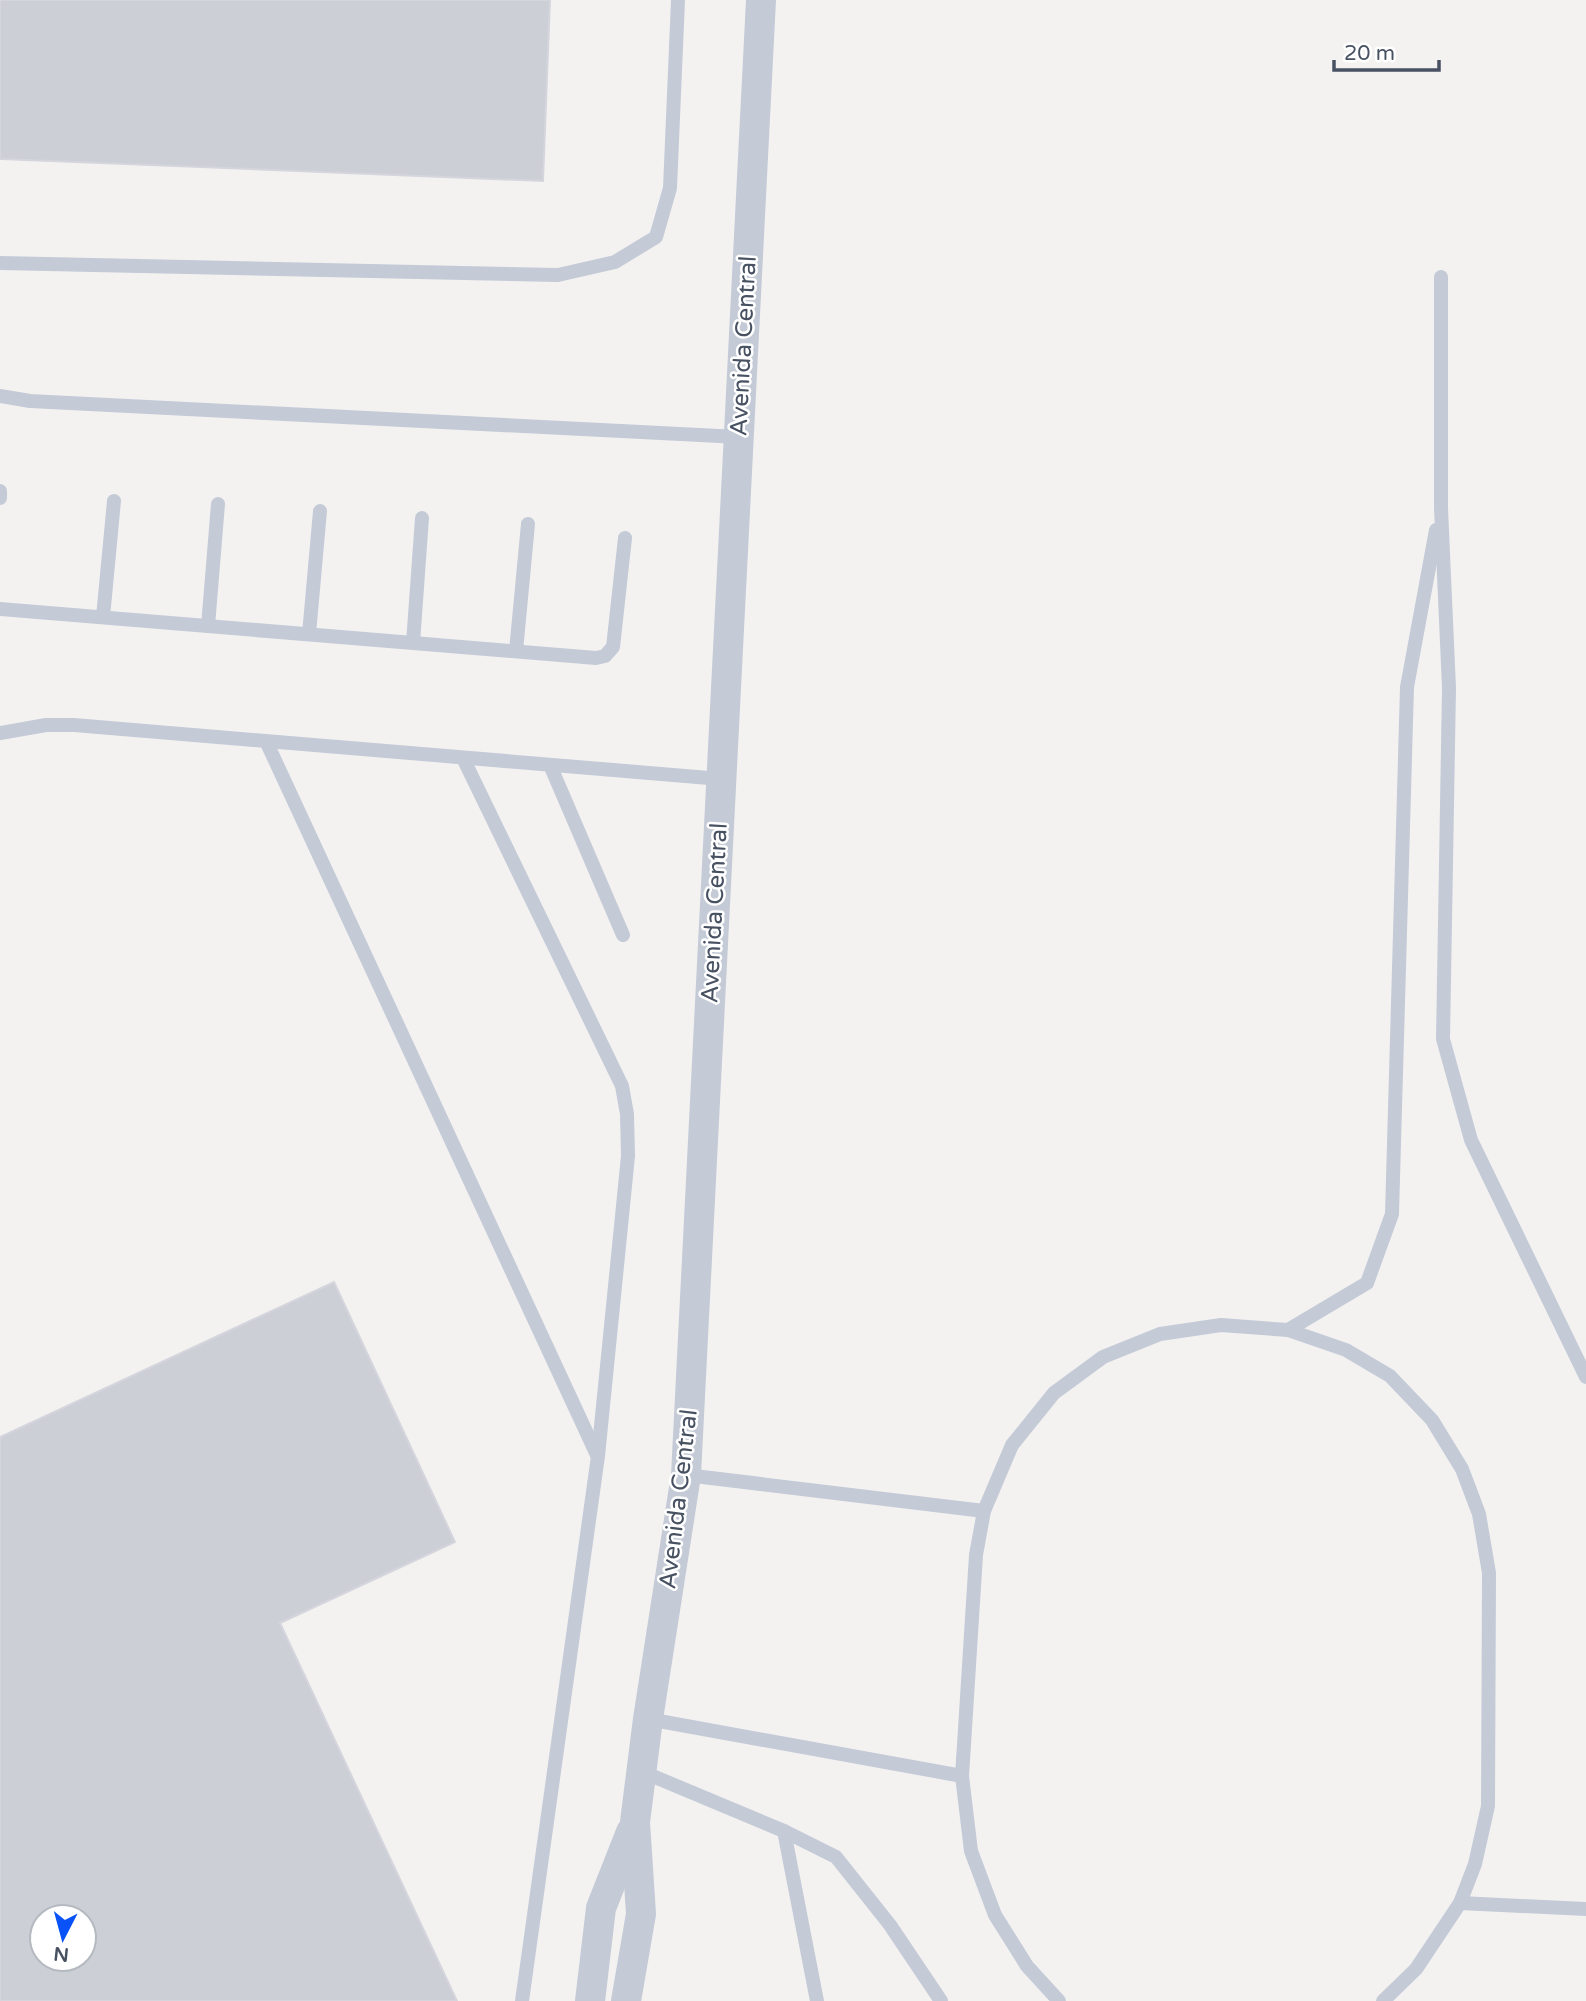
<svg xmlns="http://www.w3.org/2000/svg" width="1586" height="2001" font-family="'Varela Round',sans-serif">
<rect width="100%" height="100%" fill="#f4f2f1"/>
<!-- building -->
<g fill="#cdcfd7" stroke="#d5d6dd" stroke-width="2" fill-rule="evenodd">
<path d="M0,0H550L543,181L0,159Z"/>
<path d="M334,1282L455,1542L280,1623L457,2001H0V1437ZM42,1917H84V1959H42Z"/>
</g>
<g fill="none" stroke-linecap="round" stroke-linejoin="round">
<!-- service -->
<g stroke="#c4cbd7" stroke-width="14">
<path d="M0,263L558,275L615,262L656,237L670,188L678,0"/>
<path d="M1441,277V508L1449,688L1443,1039L1471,1140L1586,1377"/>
<path d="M0,396L30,401L739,437"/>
<path d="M0,498V491"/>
<path d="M0,609L596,658L605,656L613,647L625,538"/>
<path d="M103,617L114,501"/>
<path d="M208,626L218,504"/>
<path d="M309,634L320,511"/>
<path d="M413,643L422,518"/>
<path d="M516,651L528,524"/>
<path d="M0,733L46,725H74L721,779"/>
<path d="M266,741L597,1455"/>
<path d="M463,758L622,1086L627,1114L628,1156L598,1456L522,2001"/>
<path d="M550,765L623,935"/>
<path d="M1288,1330L1367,1283L1392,1214L1407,687L1436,530"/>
<path d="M686,1475L984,1511"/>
<path d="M648,1719L962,1776"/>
<path d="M643,1772L784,1831L836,1857L890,1925L941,2001"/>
<path d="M784,1831L817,2001"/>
<path d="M1460,1903L1586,1909"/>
<path d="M1059,2001L1027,1966L995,1915L971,1851L962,1776L976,1555L984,1511L1012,1445L1054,1393L1103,1357L1160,1334L1221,1325L1288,1330L1346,1350L1390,1376L1432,1420L1462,1469L1479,1514L1489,1573L1488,1806L1475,1864L1460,1903L1416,1969L1383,2001"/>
</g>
<!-- minor -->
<g stroke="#c4cbd7" stroke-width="30">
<path d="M590,2001L601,1908L631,1832"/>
<path d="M626,2001L641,1914L635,1822L648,1719L686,1475L761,0"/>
</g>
</g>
<g text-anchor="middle" stroke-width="5" stroke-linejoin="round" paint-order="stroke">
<!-- street labels -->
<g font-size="24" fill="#475161" stroke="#fff">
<text transform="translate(743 346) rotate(-87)" y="8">Avenida Central</text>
<text transform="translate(714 913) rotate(-87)" y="8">Avenida Central</text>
<text transform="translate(678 1499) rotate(-83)" y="8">Avenida Central</text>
</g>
</g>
<!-- north arrow -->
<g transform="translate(63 1938) rotate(186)"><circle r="33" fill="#ffffff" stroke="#b5b9c0" stroke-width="2"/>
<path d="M0-5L12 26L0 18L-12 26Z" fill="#0852f7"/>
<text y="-10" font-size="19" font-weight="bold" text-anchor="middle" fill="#475161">N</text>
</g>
<!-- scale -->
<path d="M1334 60v10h105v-10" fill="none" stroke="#475161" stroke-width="3.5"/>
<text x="1344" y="60" font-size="21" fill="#475161" stroke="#ffffff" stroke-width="5" paint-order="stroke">20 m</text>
</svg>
